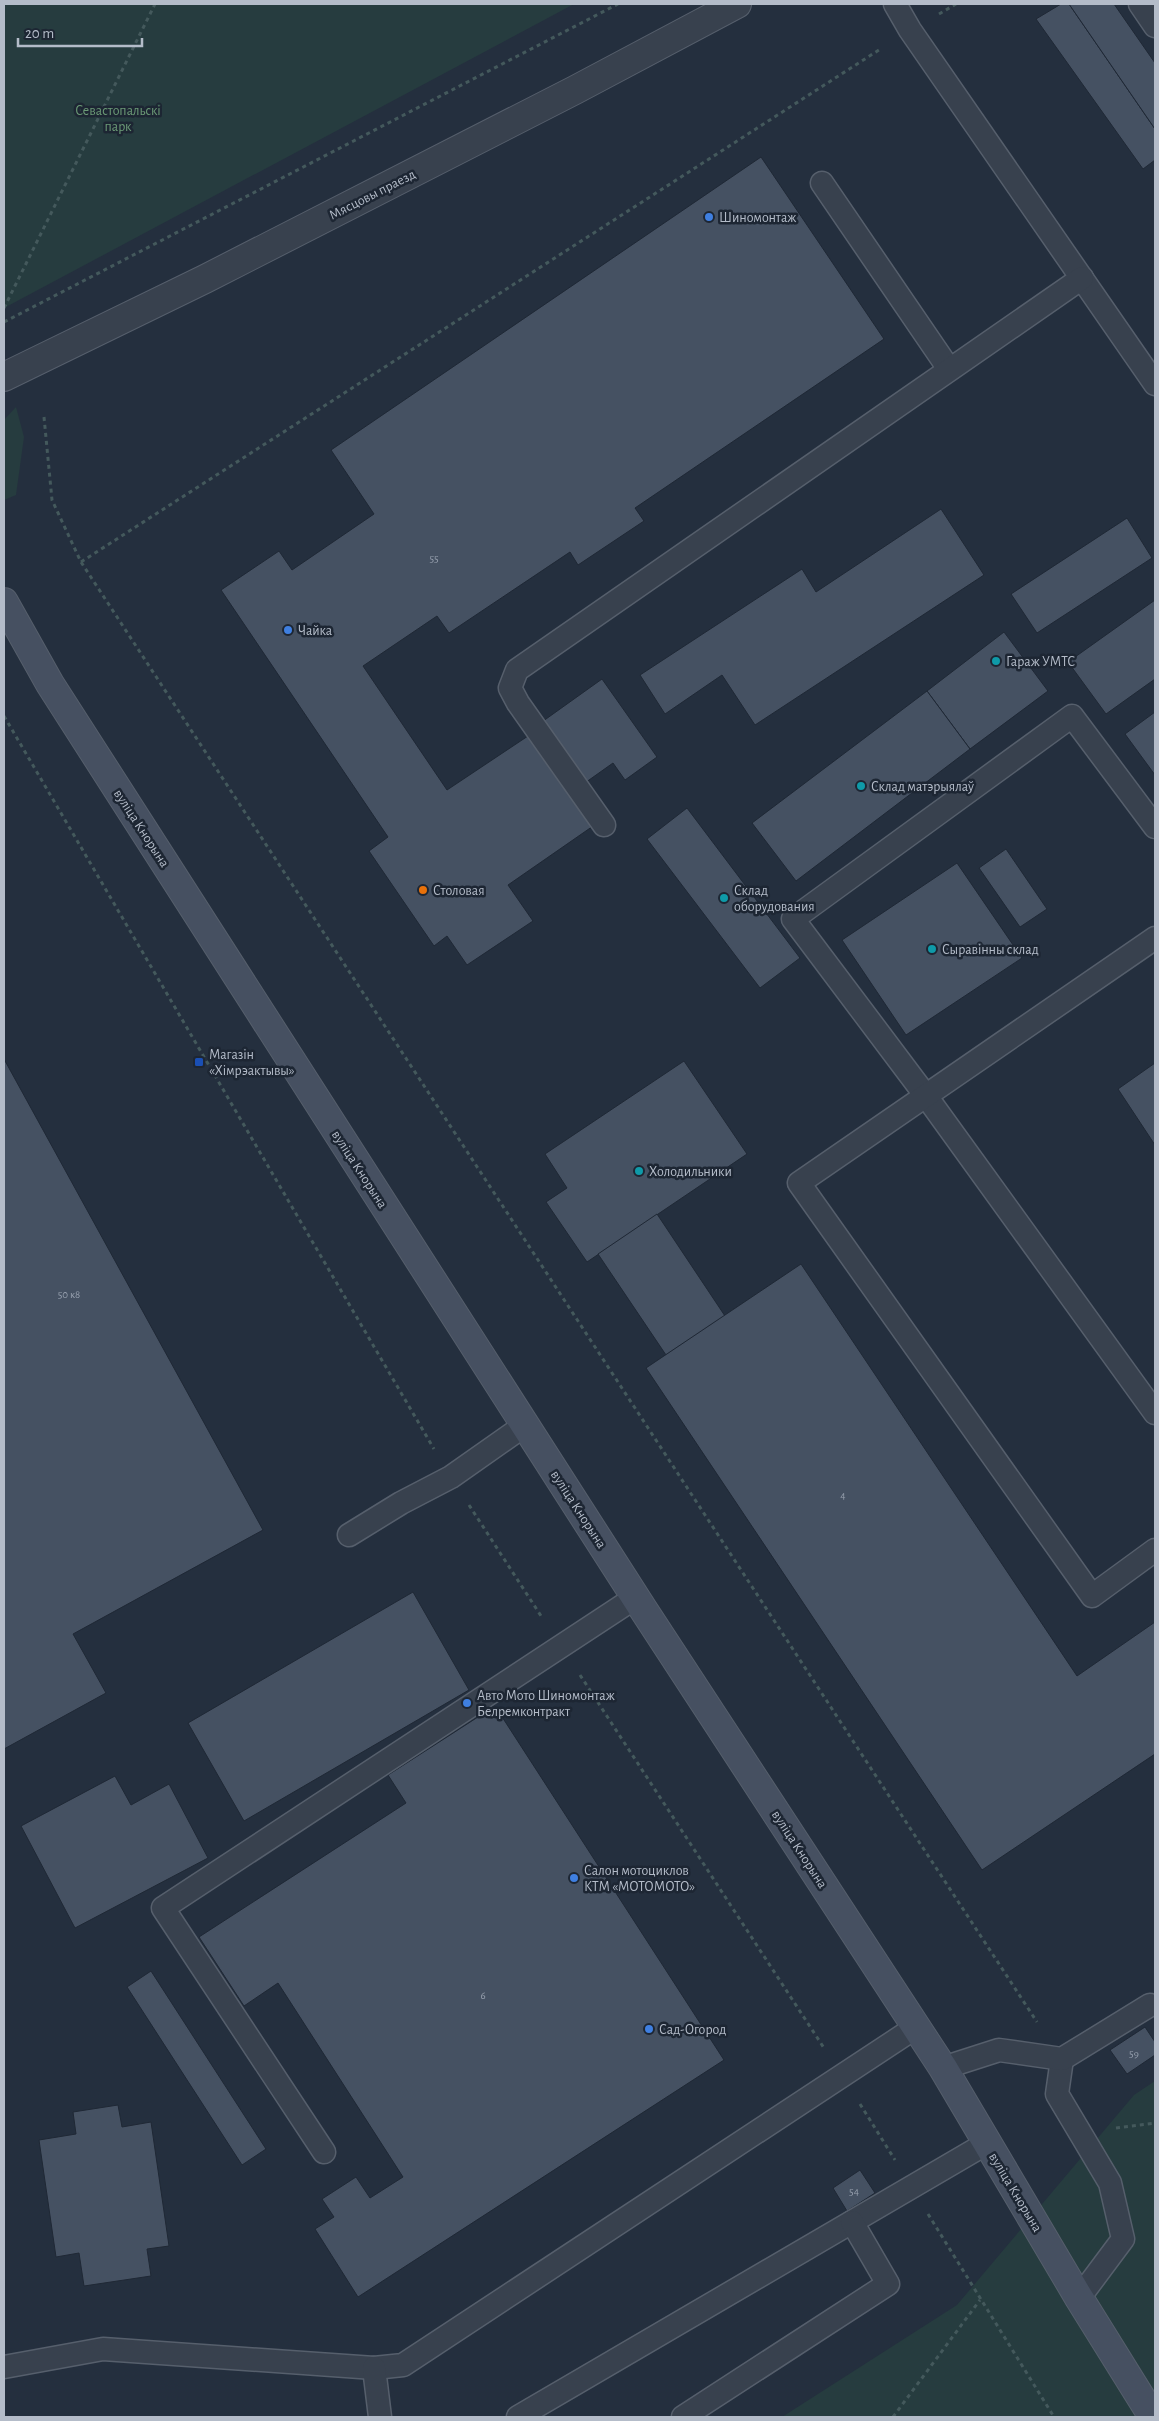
<svg xmlns="http://www.w3.org/2000/svg" width="1159" height="2421" font-family="'Alegreya Sans',sans-serif">
<rect width="100%" height="100%" fill="#242f3e"/>
<!-- green -->
<g fill="#263c3f">
<path d="M4,4H574L4,308Z"/>
<path d="M16,407L24,437L16,495L4,500V420Z"/>
<path d="M1155,2081V2417H782L957,2305L1134,2095Z"/>
</g>
<!-- building -->
<g fill="#455162" stroke="#1f2835">
<path d="M1061,4H1069L1155,129V160L1143,169L1036,19Z"/>
<path d="M1069,4H1114L1155,63V129Z"/>
<path d="M761,157L884,339L635,508L644,521L578,565L570,552L449,633L437,616L363,666L447,790L534,732L596,824L508,885L533,921L467,965L447,936L434,946L369,851L388,837L221,590L279,551L292,570L374,514L331,450Z"/>
<path d="M941,509L984,575L755,725L722,675L665,714L640,675L802,569L816,592Z"/>
<path d="M1127,518L1152,558L1037,633L1011,594Z"/>
<path d="M1155,600V679L1106,714L1068,662Z"/>
<path d="M1004,632L1048,691L970,749L927,691Z"/>
<path d="M602,679L657,757L625,780L613,763L582,785L539,724Z"/>
<path d="M927,691L970,749L796,881L752,823Z"/>
<path d="M1155,712V775L1125,734Z"/>
<path d="M687,808L800,958L760,988L647,839Z"/>
<path d="M1006,849L1047,909L1020,927L979,868Z"/>
<path d="M957,863L1022,958L906,1035L842,940Z"/>
<path d="M4,1059L263,1530L73,1634L106,1693L4,1749Z"/>
<path d="M684,1061L747,1154L587,1262L546,1202L567,1188L545,1154Z"/>
<path d="M1155,1063V1145L1118,1089Z"/>
<path d="M657,1214L725,1316L666,1355L598,1254Z"/>
<path d="M801,1264L1077,1676L1155,1622V1754L982,1870L646,1368Z"/>
<path d="M413,1592L469,1690L244,1821L188,1723Z"/>
<path d="M495,1706L724,2060L358,2297L315,2229L334,2217L322,2199L356,2177L370,2198L403,2177L278,1983L244,2006L199,1937L406,1803L388,1775Z"/>
<path d="M115,1776L131,1805L169,1784L208,1858L75,1928L21,1826Z"/>
<path d="M151,1971L266,2149L242,2165L127,1987Z"/>
<path d="M1145,2027L1155,2042V2055L1127,2074L1110,2050Z"/>
<path d="M118,2105L122,2127L151,2122L169,2246L147,2249L151,2276L84,2286L79,2253L56,2257L39,2140L76,2134L73,2112Z"/>
<path d="M860,2170L875,2193L847,2211L833,2188Z"/>
</g>
<g fill="none" stroke-linecap="round" stroke-linejoin="round">
<!-- service casing -->
<g stroke="#565f6c" stroke-width="25">
<g id="service">
<path d="M895,4L910,30L1155,384"/>
<path d="M1140,4L1155,26"/>
<path d="M822,183L949,369"/>
<path d="M604,825L518,703L510,688L517,670L1082,278"/>
<path d="M1155,827L1072,716L793,919L926,1096L1155,1413"/>
<path d="M1155,938L799,1183L1092,1596L1155,1550"/>
<path d="M349,1535L401,1503L451,1477L525,1425"/>
<path d="M1062,2059L1057,2094L1110,2183L1123,2239L1079,2298"/>
<path d="M943,2068L999,2050L1062,2059L1150,2005"/>
<path d="M324,2152L163,1908L636,1597"/>
<path d="M4,2367L103,2349L374,2368L403,2365L916,2027"/>
<path d="M374,2368L380,2417"/>
<path d="M518,2417L987,2143"/>
<path d="M683,2417L888,2284L852,2222"/>
</g>
</g>
<!-- minor casing -->
<g stroke="#565f6c" stroke-width="30">
<path id="minor" d="M4,377L205,279L575,90L737,4"/>
</g>
<!-- secondary casing -->
<g stroke="#565f6c" stroke-width="30">
<path id="secondary" d="M4,602L50,684L643,1609L943,2068L1079,2298L1153,2417"/>
</g>
<!-- path -->
<g stroke="#44595c" stroke-width="3" stroke-dasharray="4 4" stroke-linecap="butt">
<path d="M939,14L956,4"/>
<path d="M4,308L155,4"/>
<path d="M4,322L618,4"/>
<path d="M44,417L52,500L81,562L1037,2022"/>
<path d="M81,562L882,48"/>
<path d="M4,716L434,1449"/>
<path d="M469,1505L543,1619"/>
<path d="M580,1675L824,2048"/>
<path d="M860,2104L895,2160"/>
<path d="M1116,2128L1155,2123"/>
<path d="M928,2214L1054,2417"/>
<path d="M893,2417L980,2300"/>
</g>
<!-- service -->
<use href="#service" stroke="#38414e" stroke-width="22"/>
<!-- minor -->
<use href="#minor" stroke="#38414e" stroke-width="28"/>
<!-- secondary -->
<use href="#secondary" stroke="#465061" stroke-width="28"/>
</g>
<!-- markers -->
<g fill="#3f7fe0" stroke="#1d2633" stroke-width="2">
<circle cx="709" cy="217" r="5"/>
<circle cx="288" cy="630" r="5"/>
<circle cx="467" cy="1703" r="5"/>
<circle cx="574" cy="1878" r="5"/>
<circle cx="649" cy="2029" r="5"/>
</g>
<g fill="#0f9aa8" stroke="#1d2633" stroke-width="2">
<circle cx="996" cy="661" r="5"/>
<circle cx="861" cy="786" r="5"/>
<circle cx="724" cy="898" r="5"/>
<circle cx="932" cy="949" r="5"/>
<circle cx="639" cy="1171" r="5"/>
</g>
<circle fill="#e8710a" stroke="#1d2633" stroke-width="2" cx="423" cy="890" r="5"/>
<rect fill="#1a4fb4" stroke="#1d2633" stroke-width="2" x="194" y="1057" width="10" height="10" rx="2.5"/>
<g text-anchor="middle" stroke-width="5" stroke-linejoin="round" paint-order="stroke">
<!-- number labels -->
<g font-size="11" fill="#98a1af">
<text x="434" y="562">55</text>
<text x="69" y="1298">50 к8</text>
<text x="843" y="1499">4</text>
<text x="483" y="1999">6</text>
<text x="1134" y="2057">59</text>
<text x="854" y="2195">54</text>
</g>
<!-- park labels -->
<g font-size="14" fill="#6b9a76" stroke="#1d2633">
<text x="118" y="115">Севастопальскі<tspan x="118" dy="16">парк</tspan></text>
</g>
<!-- street labels -->
<g font-size="14" fill="#b4bcc9" stroke="#1d2633">
<text transform="translate(372 194) rotate(-27)" y="5">Мясцовы праезд</text>
<text transform="translate(142 828) rotate(57)" y="5">вуліца Кнорына</text>
<text transform="translate(360 1169) rotate(57)" y="5">вуліца Кнорына</text>
<text transform="translate(579 1509) rotate(57)" y="5">вуліца Кнорына</text>
<text transform="translate(800 1849) rotate(57)" y="5">вуліца Кнорына</text>
<text transform="translate(1016 2192) rotate(59)" y="5">вуліца Кнорына</text>
</g>
<!-- poi labels -->
<g font-size="14" fill="#b4bcc9" stroke="#1d2633" text-anchor="start">
<text x="719" y="222">Шиномонтаж</text>
<text x="298" y="635">Чайка</text>
<text x="1006" y="666">Гараж УМТС</text>
<text x="871" y="791">Склад матэрыялаў</text>
<text x="433" y="895">Столовая</text>
<text x="734" y="895">Склад<tspan x="734" dy="16">оборудования</tspan></text>
<text x="942" y="954">Сыравінны склад</text>
<text x="209" y="1059">Магазін<tspan x="209" dy="16">«Хімрэактывы»</tspan></text>
<text x="649" y="1176">Холодильники</text>
<text x="477" y="1700">Авто Мото Шиномонтаж<tspan x="477" dy="16">Белремконтракт</tspan></text>
<text x="584" y="1875">Салон мотоциклов<tspan x="584" dy="16">КТМ «МОТОМОТО»</tspan></text>
<text x="659" y="2034">Сад-Огород</text>
</g>
</g>
<!-- border -->
<rect width="1159" height="2421" fill="none" stroke="#b4bcc9" stroke-width="10"/>
<!-- scale -->
<path d="M18 38v8h124v-8" fill="none" stroke="#b4bcc9" stroke-width="2.5"/>
<text x="25" y="38" font-size="15" fill="#b4bcc9" stroke="#1d2633" stroke-width="4" paint-order="stroke">20 m</text>
</svg>
